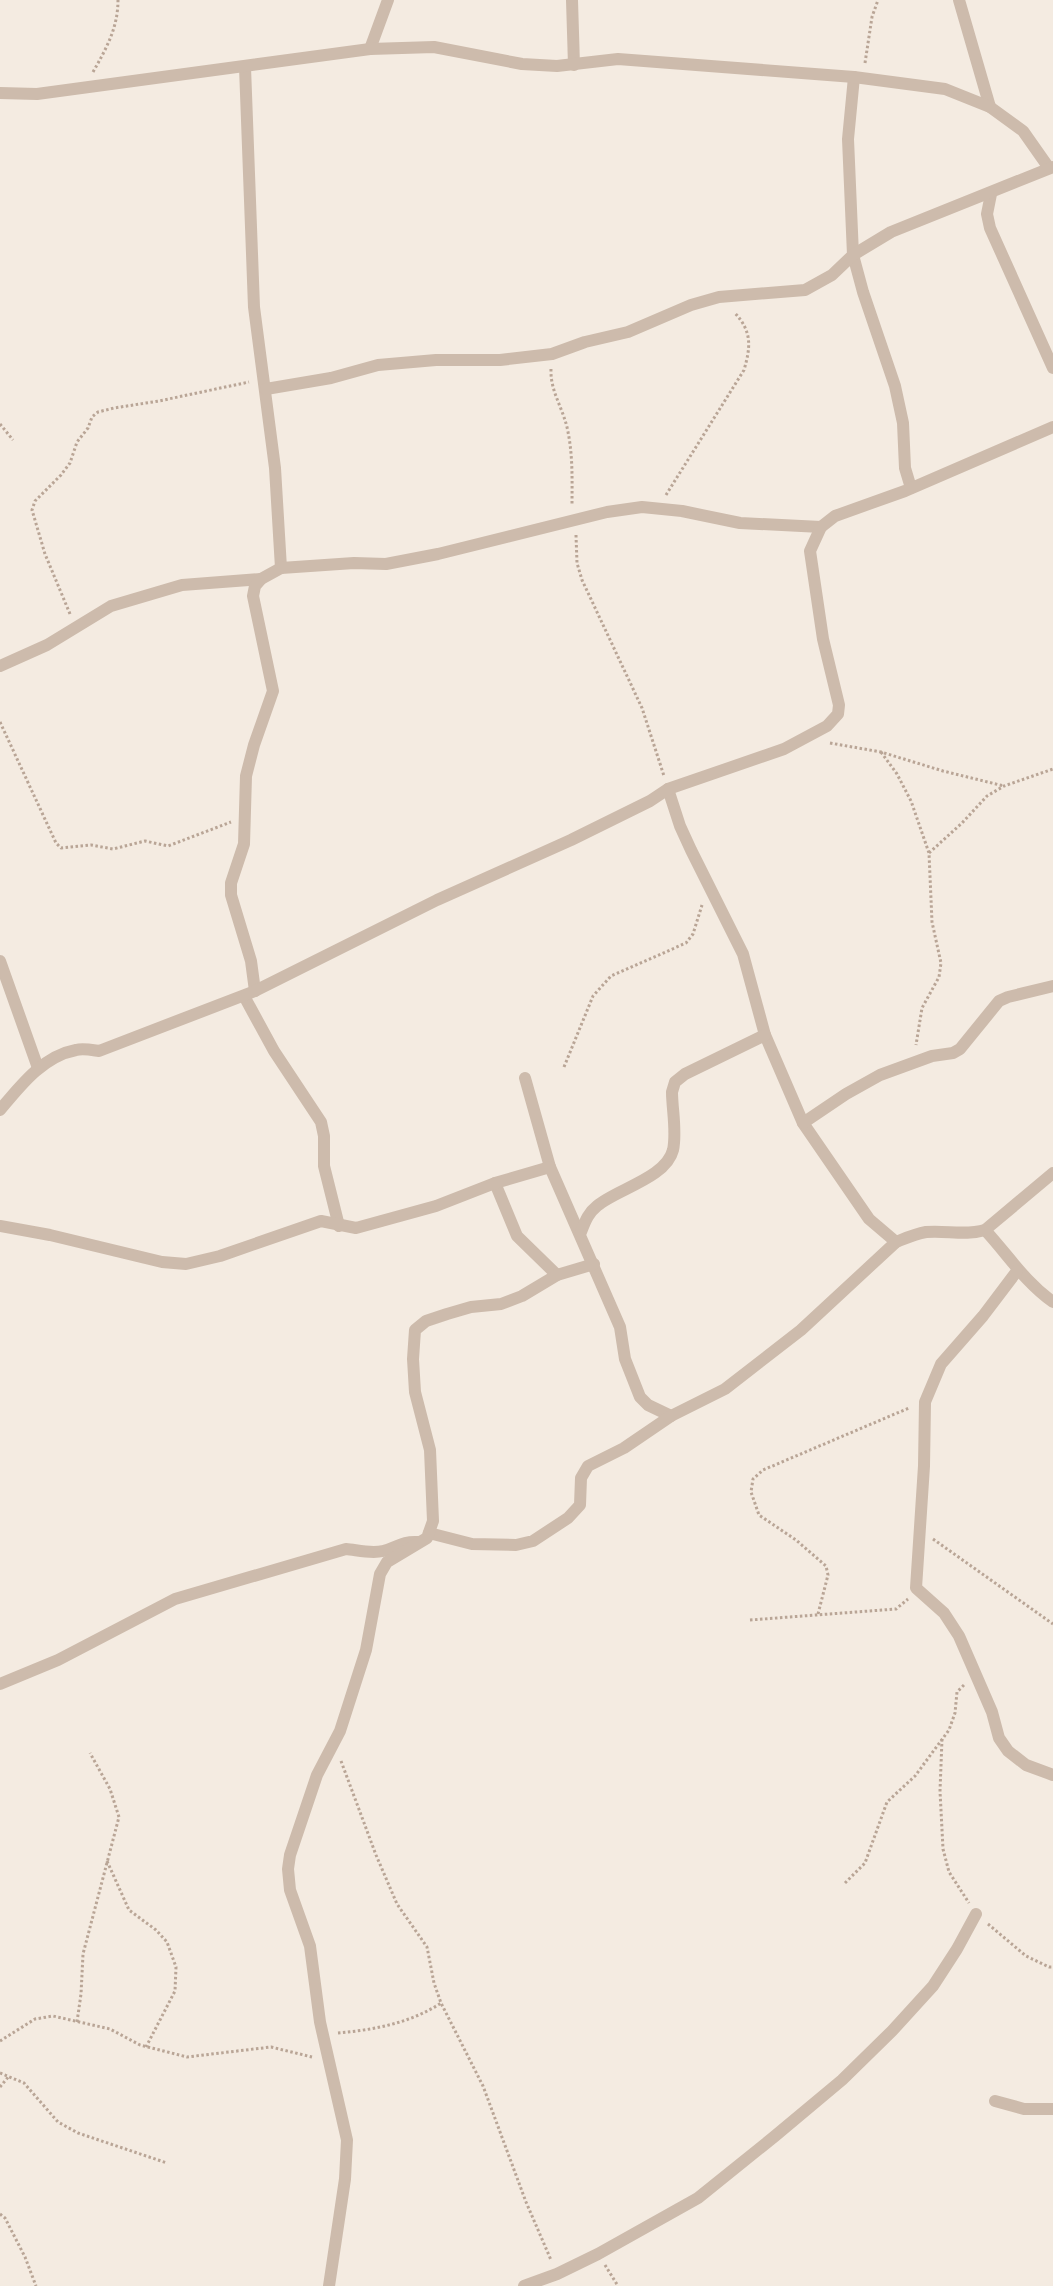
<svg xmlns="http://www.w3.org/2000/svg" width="1053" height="2286" font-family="'Noto Sans',sans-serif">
<rect width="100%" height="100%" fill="#f4ebe1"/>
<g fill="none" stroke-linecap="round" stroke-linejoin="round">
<!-- path -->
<g stroke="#b9a596" stroke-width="3" stroke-dasharray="2.5 2.5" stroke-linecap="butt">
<path d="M865,63L872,17L878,0"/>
<path d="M93,72C106,49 118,28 118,0"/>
<path d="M551,369C550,392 564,409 568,432C573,457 572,481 572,506"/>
<path d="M0,424L13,440"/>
<path d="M666,495L744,370C751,346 752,331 734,312"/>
<path d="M576,535L577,563L582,580L642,708L664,776"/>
<path d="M70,614L45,554L32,510L35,501L61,475L70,463L77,442L88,428L92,417L98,412L114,408L159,401L249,382"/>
<path d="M0,722L56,843L61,848L91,845L113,849L145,841L168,846L231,822"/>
<path d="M830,743L881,752L943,771L1004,786"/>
<path d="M881,752L897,774L911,801L929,853L932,922L941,963L939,977L922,1008L916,1045"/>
<path d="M929,853L962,823L987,796L1004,786L1053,769"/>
<path d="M564,1067L593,996L611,976L686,943L693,934L702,905"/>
<path d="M933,1539L1053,1624"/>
<path d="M818,1614L828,1575L826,1566L796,1540L759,1515L751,1492L753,1479L763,1470L909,1408"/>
<path d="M750,1620L896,1609L908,1599"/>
<path d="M942,1739L940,1791L943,1849L949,1872L969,1903"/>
<path d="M341,1761L376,1855L397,1904L427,1947L434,1983L441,2003L483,2086L526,2202L551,2260"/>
<path d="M107,1861L129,1910L156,1930L167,1942L176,1967L175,1991L146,2047"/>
<path d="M845,1883L865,1863L887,1802L915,1776L949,1730L955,1713L957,1692L965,1684"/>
<path d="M988,1924L1026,1956L1049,1967H1053"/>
<path d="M77,2022L81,1994L83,1954L119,1817L110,1789L90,1753"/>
<path d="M338,2033C373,2030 411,2023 441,2003"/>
<path d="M0,2041L35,2019L53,2016L110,2029L140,2045L187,2057L271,2047L312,2057"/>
<path d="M0,2073L24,2083L58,2122L78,2133L167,2163"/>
<path d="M0,2087L9,2076"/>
<path d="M0,2214L5,2218L25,2257L36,2286"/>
<path d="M605,2265L618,2286"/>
</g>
<!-- street -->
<g stroke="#cdbbac" stroke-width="12">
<path d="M572,0L574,65"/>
<path d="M959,0L990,107"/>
<path d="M370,49L388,0"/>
<path d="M245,67L254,307L275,468L281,568"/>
<path d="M854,77L848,139L853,255L863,292L895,386L903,423L905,468L911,488"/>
<path d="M0,93L37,94L370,49L434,47L522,64L557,66L618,59L854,77L945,89L990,107L1023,131L1049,168"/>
<path d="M991,194L987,214L990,228L1053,368"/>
<path d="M266,389L331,378L378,365L436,360H500L552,354L585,342L628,332L691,305L719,297L805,290L832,275L853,255L891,232L1053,167"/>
<path d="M0,666L47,645L111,606L182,585L261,579"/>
<path d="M668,789L680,826L691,850L743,954L765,1035L803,1123L869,1219L896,1242"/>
<path d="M0,961L38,1068"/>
<path d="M255,991L251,961L231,895V883L244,844L246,776L254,745L273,691L253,596L255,586L261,579L281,568L354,563L386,564L438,554L607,512L642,507L682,511L740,523L821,527"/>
<path d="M244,996L274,1051L321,1122L324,1136V1166L339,1226"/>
<path d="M525,1078L550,1167L620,1327L625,1359L640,1397L648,1405L671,1416"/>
<path d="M0,1110C20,1086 43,1056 76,1050C83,1048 92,1050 99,1051L255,991L437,900L571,840L650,801L668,789L784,749L827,726L838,714L839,705L823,639L810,551L821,527L835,516L905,491L1053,427"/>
<path d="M803,1123L846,1094L880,1075L932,1056L953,1053L960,1049L999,1001L1008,997L1053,986"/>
<path d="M495,1183L517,1236L557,1275"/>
<path d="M0,1226L50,1235L162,1262L186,1264L220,1256L321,1221L356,1228L436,1206L495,1183L550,1167"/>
<path d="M985,1230C1009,1256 1024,1281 1053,1302"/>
<path d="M581,1232C585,1222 588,1213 597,1206C617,1189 666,1178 673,1150C677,1132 672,1109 672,1092L675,1082L685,1074L765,1035"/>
<path d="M1017,1271L983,1316L941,1364L925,1402L924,1466L916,1588L944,1613L959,1636L992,1712L999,1738L1008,1751L1026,1765L1053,1775"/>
<path d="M429,1533L472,1544L516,1545L533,1541L568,1518L580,1505L581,1478L588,1466L624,1448L671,1416L725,1389L801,1330L896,1242C906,1238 915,1234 926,1232C946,1230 965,1236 985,1230L1053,1173"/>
<path d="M0,1684L58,1660L175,1599L346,1549C357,1550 371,1554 383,1551C397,1548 401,1541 418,1542"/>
<path d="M995,2101L1024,2109H1053"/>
<path d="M329,2286L345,2179L347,2140L320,2022L310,1946L290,1890L288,1869L290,1855L317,1775L340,1731L366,1650L380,1574L387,1562L427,1538L433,1521L430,1450L415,1392L413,1359L415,1330L426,1321L447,1314L471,1307L501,1304L522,1296L557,1275L594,1264"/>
<path d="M524,2286L557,2274L598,2254L698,2198L775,2136L842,2080L892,2031L933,1986L957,1949L976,1914"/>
</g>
</g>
</svg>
